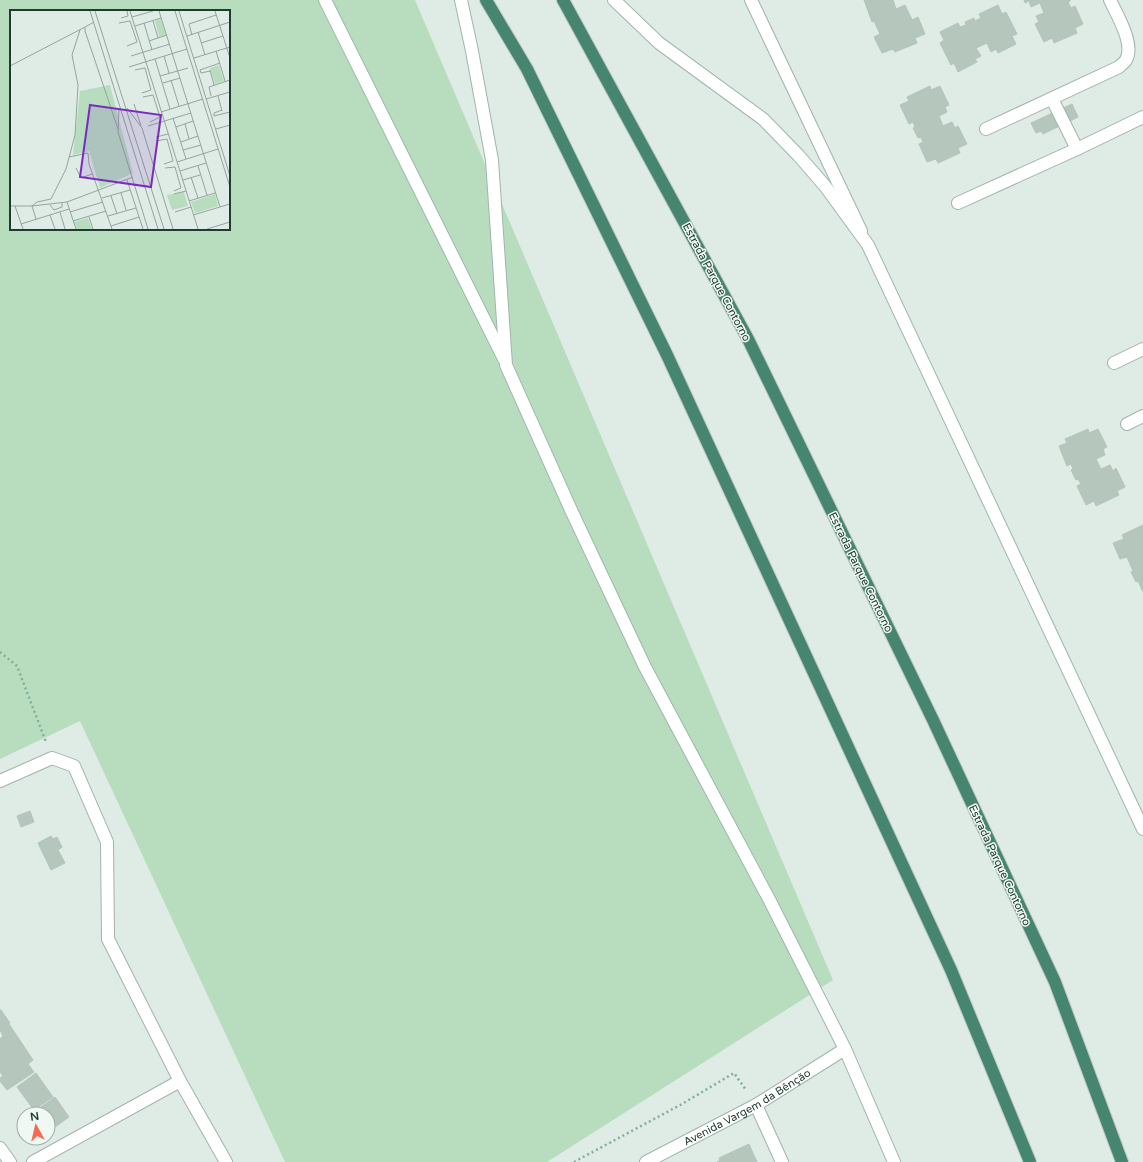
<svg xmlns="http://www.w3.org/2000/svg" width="1143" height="1162" font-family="'Varela Round',sans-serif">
<rect width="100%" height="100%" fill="#dfebe5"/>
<!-- green -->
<path fill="#b7ddbe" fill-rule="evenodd" d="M0,0H415L833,980L547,1162H285L80,721L0,759ZM11,11H229V229H11Z"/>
<!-- building -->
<g fill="#b5c6bd" stroke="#b2c5bb">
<path d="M864,0H893L896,9L905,5L912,20L918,17L925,34L915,38L917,43L895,52L893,49L882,53L874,37L880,34L874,21L872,22Z"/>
<path d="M1024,0H1070V1L1068,2L1071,8L1075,6L1083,24L1075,28L1077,33L1054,43L1052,38L1044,42L1035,24L1039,22L1036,16L1044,13L1040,3L1031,7L1029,1L1025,3Z"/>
<path d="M998,5L1002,14L1006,12L1017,34L1012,36L1016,44L998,53L996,49L991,52L987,43L976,48L981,56L975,59L977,62L958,72L954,63L951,65L940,43L944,40L940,32L958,23L960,27L966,25L965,22L974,18L975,21L981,18L979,14Z"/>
<path d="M930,86L931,90L940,86L949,105L945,107L947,112L939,116L943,126L952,122L955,128L958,126L967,144L958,148L960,153L938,163L936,159L927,162L919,144L923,142L921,137L918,138L913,128L915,127L913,122L909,124L900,105L909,101L907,97Z"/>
<path d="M1072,104L1078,117L1043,134L1041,131L1036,133L1031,123Z"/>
<path d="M1088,429L1089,433L1098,429L1107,447L1103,449L1105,455L1096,459L1101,469L1110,465L1113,471L1116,468L1125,487L1117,491L1119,495L1096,506L1094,501L1086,505L1077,486L1081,484L1078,479L1076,480L1071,470L1073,469L1071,464L1067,466L1059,446L1067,443L1065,439Z"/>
<path d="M1143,525V592L1138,581L1136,582L1131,572L1133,571L1127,557L1120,559L1113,543L1124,539L1122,535Z"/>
<path d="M30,811L34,822L21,827L17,816Z"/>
<path d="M51,836L53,839L57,837L62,847L58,850L65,863L51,870L38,843Z"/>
<path d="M0,1010H1L10,1023L0,1030Z"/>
<path d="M9,1024L25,1048L0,1066V1039L3,1036L0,1030Z"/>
<path d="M25,1048L33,1060L28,1064L34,1072L7,1090L0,1081V1078L3,1076L0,1072V1066Z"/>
<path d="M36,1073L53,1097L34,1110L17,1087Z"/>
<path d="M55,1097L69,1117L55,1127L48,1117V1114H46L41,1107Z"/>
<path d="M749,1144L757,1162H717L720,1160L719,1158Z"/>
</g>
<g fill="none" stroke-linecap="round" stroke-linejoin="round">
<!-- minor casing -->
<g stroke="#a2b3ab" stroke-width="14">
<g id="minor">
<path d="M751,0L861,231"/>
<path d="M1052,99L1077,149"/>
<path d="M986,129L1119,67C1121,65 1124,63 1126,60C1135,44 1117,15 1110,0"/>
<path d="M958,203L1077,149L1143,117"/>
<path d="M1114,363L1143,349"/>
<path d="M1127,424L1143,416"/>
<path d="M0,781L52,758L74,766L107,842L108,939L180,1081L226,1162"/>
<path d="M0,1148L10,1162"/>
<path d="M33,1162L180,1081"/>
</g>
</g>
<!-- tertiary casing -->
<g stroke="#a2b3ab" stroke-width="14">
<g id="tertiary">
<path d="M756,1105L782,1162"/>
<path id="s1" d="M646,1162L756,1105L845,1049"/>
</g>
</g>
<!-- secondary casing -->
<g stroke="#9eb7ac" stroke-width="14">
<g id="secondary">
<path d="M325,0L504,359"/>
<path d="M461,0L472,51L492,160L506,365L571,510L645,667L770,901L845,1049L894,1162"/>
<path d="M614,0L659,43L763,119L799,156L825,186L868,245L1143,829"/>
</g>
</g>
<!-- trunk casing -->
<g stroke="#c1c8c5" stroke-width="14">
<g id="trunk">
<path d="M486,0L527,69L667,355L951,970L1030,1162"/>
<path d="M563,0L748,339L933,720L1055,982L1122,1162"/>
</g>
</g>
<!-- path -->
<g stroke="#7fb09b" stroke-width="2.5" stroke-dasharray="2 3" stroke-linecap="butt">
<path d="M0,652L17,666L46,742"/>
<path d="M574,1162L682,1104L734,1073L746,1090"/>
</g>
<!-- minor -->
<use href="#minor" stroke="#fff" stroke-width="12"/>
<!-- tertiary -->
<use href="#tertiary" stroke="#fff" stroke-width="12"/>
<!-- secondary -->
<use href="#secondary" stroke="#fff" stroke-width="12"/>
<!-- trunk -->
<use href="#trunk" stroke="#468670" stroke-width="12"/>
</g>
<g text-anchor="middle" stroke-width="3" stroke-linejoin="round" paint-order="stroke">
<!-- street labels -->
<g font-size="11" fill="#203c31" stroke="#f0f8f3">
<text transform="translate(717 282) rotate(62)" y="4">Estrada Parque Contorno</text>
<text transform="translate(861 572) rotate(64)" y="4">Estrada Parque Contorno</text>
<text transform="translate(1000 865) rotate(65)" y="4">Estrada Parque Contorno</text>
<text dy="4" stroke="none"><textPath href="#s1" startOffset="115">Avenida Vargem da Bênção</textPath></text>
</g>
</g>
<!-- overview -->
<g transform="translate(10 10)">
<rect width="220" height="220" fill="#dfebe5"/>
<path d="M151,9L156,25L149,27L145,11ZM209,55L214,71L205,74L200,58ZM100,75L123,163L90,178L79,141L63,145L70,81ZM174,182L178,196L162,200L157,185ZM205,184L208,196L185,203L181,192ZM78,208L82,219H67L64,212Z" fill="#b7ddbe"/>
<path fill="none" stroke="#93a59d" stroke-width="1" d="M80,1L148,219M85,1L154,219M120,1L188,219M149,1L210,197M165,1L220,177M169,1L220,166M205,1L220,48M122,7L143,1M111,8L118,6L117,1M143,11L148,28M84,12L75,17V21L108,119M109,13L120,11L127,32L117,36M134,13L142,40M125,16L151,8M188,22L195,45M182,25L179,14L206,5M177,26L220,12M139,31L157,25M191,33L213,26M206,41L215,71M121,46L160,34M154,46L159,63M184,48L220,37M145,49L160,99M0,56L75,17M119,57L177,39M125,60L135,58L141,80L132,83M200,60L204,75M200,61L191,63L190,60L210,53M150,66L178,58M161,70L169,96M153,73L170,68M201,86L199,77L220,70M208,86L212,101M133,87L143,85L150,107L140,112M196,89L220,82M124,94L131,116M117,98L132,118L163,219M109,99L108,122L138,219M212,100L204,103V106L220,102M151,102L193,89M163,108L176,149M175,114L179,129M138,116L181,103M166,117L183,111M206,119L220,115M146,127L158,124M146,131L157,129L163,151L154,154M171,132L188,126M173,140L191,135M59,147L78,143L79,154L102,219M167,152L208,139M188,156L197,185M66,158L71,168L82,164M155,158L165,157L171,178L164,181M170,161L196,153M181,167L188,188M117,170L133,219M173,170L190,165M111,183L116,200M164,184L176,181M101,186L107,204M92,188L120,180M179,191L205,183M57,192L66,219M40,195L44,200L52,197V193M0,196H22L57,192L123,167M5,196L13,219M50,202L55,219M60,202L93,192M165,202L181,197M40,205L45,219M183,205L220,194M98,206L126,198M79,207L83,219M26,209L22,196L27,192L41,189L56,159L65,125L68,75L62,45L70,20M63,211L96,201M11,214L59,199M101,216L129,207M197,219L220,212"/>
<path fill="#7b2cbf" fill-opacity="0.15" stroke="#7b2cbf" stroke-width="2" d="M80,95L151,105L141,177L70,167Z"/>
<rect width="220" height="220" fill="none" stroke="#203c31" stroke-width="2"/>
</g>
<!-- north arrow -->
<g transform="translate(36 1126) rotate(352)"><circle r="19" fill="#f0f8f3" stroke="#9dada5"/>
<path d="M0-3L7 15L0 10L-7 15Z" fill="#f76952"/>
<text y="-6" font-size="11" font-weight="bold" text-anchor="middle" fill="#203c31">N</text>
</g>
</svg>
